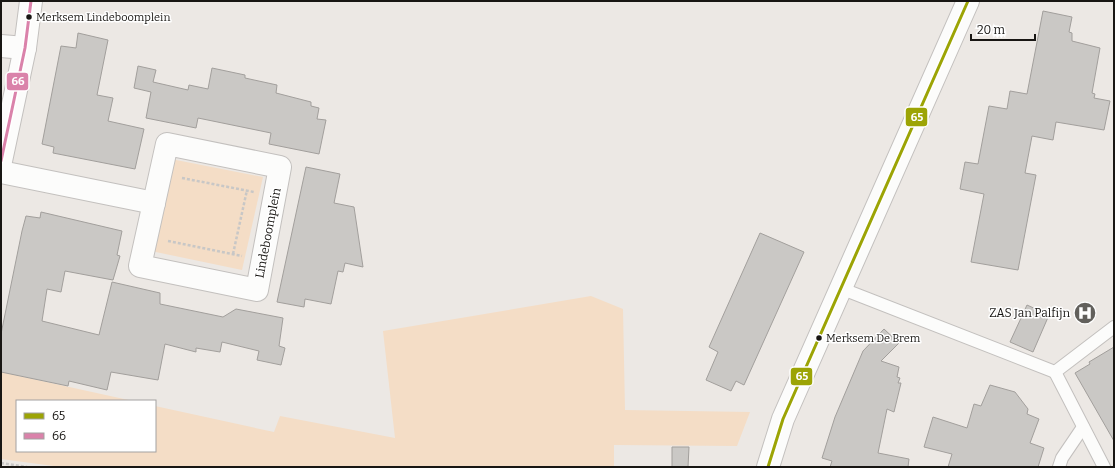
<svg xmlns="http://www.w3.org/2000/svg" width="1115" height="468" font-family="Bitter,serif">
<rect width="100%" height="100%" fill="#ece8e4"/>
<!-- green -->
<g fill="#f4ddc6">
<path d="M171,159L263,177L242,270L151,251Z"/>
<path d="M591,296L623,309L625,410L750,412L737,446L614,445V467H61L1,459V372L133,401H17V451H155V406L274,432L280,416L395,438L383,331Z"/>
</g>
<!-- building -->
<g fill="#cac8c5" stroke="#a29f9c">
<path d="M1043,11L1072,17L1069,32L1072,33V41L1100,48L1092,93L1095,94L1094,98L1110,101L1104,130L1056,122L1053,140L1032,136L1025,173L1036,175L1018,270L971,262L984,194L960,189L965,162L978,164L989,106L1007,109L1010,91L1027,94Z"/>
<path d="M78,33L108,40L97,95L113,98L108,121L144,129L135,169L53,153L54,147L42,144L61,46L76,48Z"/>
<path d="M138,66L156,70L153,82L188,90L189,85L208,89L212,68L245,75V78L277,85L276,93L311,102V106L319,108L317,119L326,120L319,154L269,144L271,133L198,118L196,128L146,118L151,92L134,88Z"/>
<path d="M306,167L340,174L334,203L354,207L363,267L345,263L343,272L338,271L331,304L305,299L304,307L277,302Z"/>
<path d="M41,212L122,231L117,255L120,256L113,280L65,271L61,292L47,289L42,321L99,335L112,282L160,293V304L194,311L223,317L236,309L283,318L279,346L285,348L281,365L257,360L259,351L222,342L220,352L196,348V352L165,344L158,380L111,372L107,390L69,381L68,386L1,372V334L22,231L26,216L40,218Z"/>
<path d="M760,233L804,252L744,385L736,381L731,391L706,380L718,352L709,347Z"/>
<path d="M1027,305L1049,315L1033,352L1010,342Z"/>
<path d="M884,329L899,343L881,361L899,367L897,377L900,378L898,383H901L894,412L887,409L878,453L909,459L908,467H830L832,461L822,458L835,417L863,351Z"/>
<path d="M1114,347V441L1075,373L1090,364L1089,362Z"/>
<path d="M990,385L1015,392L1028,409L1027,414L1039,419L1030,443L1044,448L1038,467H948L952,454L924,447L933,417L967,428L974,404L981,406Z"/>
<path d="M672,447H689L688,467H672Z"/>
</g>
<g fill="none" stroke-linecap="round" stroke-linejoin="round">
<!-- lane casing -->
<g stroke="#c3c0be" stroke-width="14">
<g id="lane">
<path d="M840,288L1055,372L1114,327"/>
<path d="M1055,372L1104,467"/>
<path d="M1059,467L1062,458L1083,427"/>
</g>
</g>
<!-- street casing -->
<g stroke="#c3c0be" stroke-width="24">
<g id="street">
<path d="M1,46L25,48"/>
<path d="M167,144L280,167L257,290L140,266Z"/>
<path d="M1,161L25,48L31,1"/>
<path d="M1,172L154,203"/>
<path d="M768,467L783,419L968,1"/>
</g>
</g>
<!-- path -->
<g stroke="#c8c7c6" stroke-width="2.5" stroke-dasharray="3 2" stroke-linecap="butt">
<path d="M182,178L254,192"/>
<path d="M168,241L242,256"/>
<path d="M233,254L247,190"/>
<path d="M1,463L27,467"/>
</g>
<!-- lane -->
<use href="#lane" stroke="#fcfcfb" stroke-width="12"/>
<!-- street -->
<use href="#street" stroke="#fcfcfb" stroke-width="22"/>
<!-- bus-1 casing -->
<g stroke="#fff" stroke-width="6">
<path id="bus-1" d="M768,467L783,419L968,1"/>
</g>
<!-- bus-2 casing -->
<g stroke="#fff" stroke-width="6">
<path id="bus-2" d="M1,161L25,48L31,1"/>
</g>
<!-- bus-1 -->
<use href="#bus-1" stroke="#9ca405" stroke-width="3"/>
<!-- bus-2 -->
<use href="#bus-2" stroke="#da82aa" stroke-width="3"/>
</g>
<!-- icons -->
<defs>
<g id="hospital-disc" transform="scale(1.15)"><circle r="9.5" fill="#62605c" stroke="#fff"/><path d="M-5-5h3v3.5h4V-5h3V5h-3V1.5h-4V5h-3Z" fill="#fff"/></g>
</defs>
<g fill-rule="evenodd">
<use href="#hospital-disc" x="1085" y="313"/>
</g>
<!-- markers -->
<g fill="#181613" stroke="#fff" stroke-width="1.5">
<circle cx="29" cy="17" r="3.5"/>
<circle cx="819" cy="338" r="3.5"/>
</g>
<g text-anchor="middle" stroke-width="3" stroke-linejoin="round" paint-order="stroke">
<!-- bus labels -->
<g font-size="11" fill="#181613" stroke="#fff" text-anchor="start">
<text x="36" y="21">Merksem Lindeboomplein</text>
<text x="826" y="342">Merksem De Brem</text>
</g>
<!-- street labels -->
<g font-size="12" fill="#181613" stroke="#fff">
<text transform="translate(268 233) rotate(-79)" y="4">Lindeboomplein</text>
</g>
<!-- poi labels -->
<g font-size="12" fill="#181613" stroke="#fff" text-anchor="end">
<text x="1070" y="317">ZAS Jan Palfijn</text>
</g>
</g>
<g stroke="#fff" stroke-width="1.5">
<rect x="6" y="72" width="23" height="19" rx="4" fill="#da82aa"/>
<rect x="905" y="107" width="23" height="20" rx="4" fill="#9ca405"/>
<rect x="790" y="367" width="23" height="19" rx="4" fill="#9ca405"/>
</g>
<g font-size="11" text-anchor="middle" font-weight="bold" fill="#fff">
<text x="18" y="85">66</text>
<text x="917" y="121">65</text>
<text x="802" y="380">65</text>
</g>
<!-- border -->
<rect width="1115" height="468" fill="none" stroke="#181613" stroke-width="4"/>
<!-- legend -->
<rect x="16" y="400" width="140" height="52" fill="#ffffff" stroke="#a3a2a1"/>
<rect x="24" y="413" width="20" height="6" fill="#9ca405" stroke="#a3a2a1"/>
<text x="52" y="420" font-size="12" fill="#181613">65</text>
<rect x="24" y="433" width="20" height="6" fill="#da82aa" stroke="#a3a2a1"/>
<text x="52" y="440" font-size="12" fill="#181613">66</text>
<!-- scale -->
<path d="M971 34v6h64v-6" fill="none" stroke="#181613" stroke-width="2"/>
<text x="977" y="34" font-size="12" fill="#181613" stroke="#ffffff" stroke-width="3" paint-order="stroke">20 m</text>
</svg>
